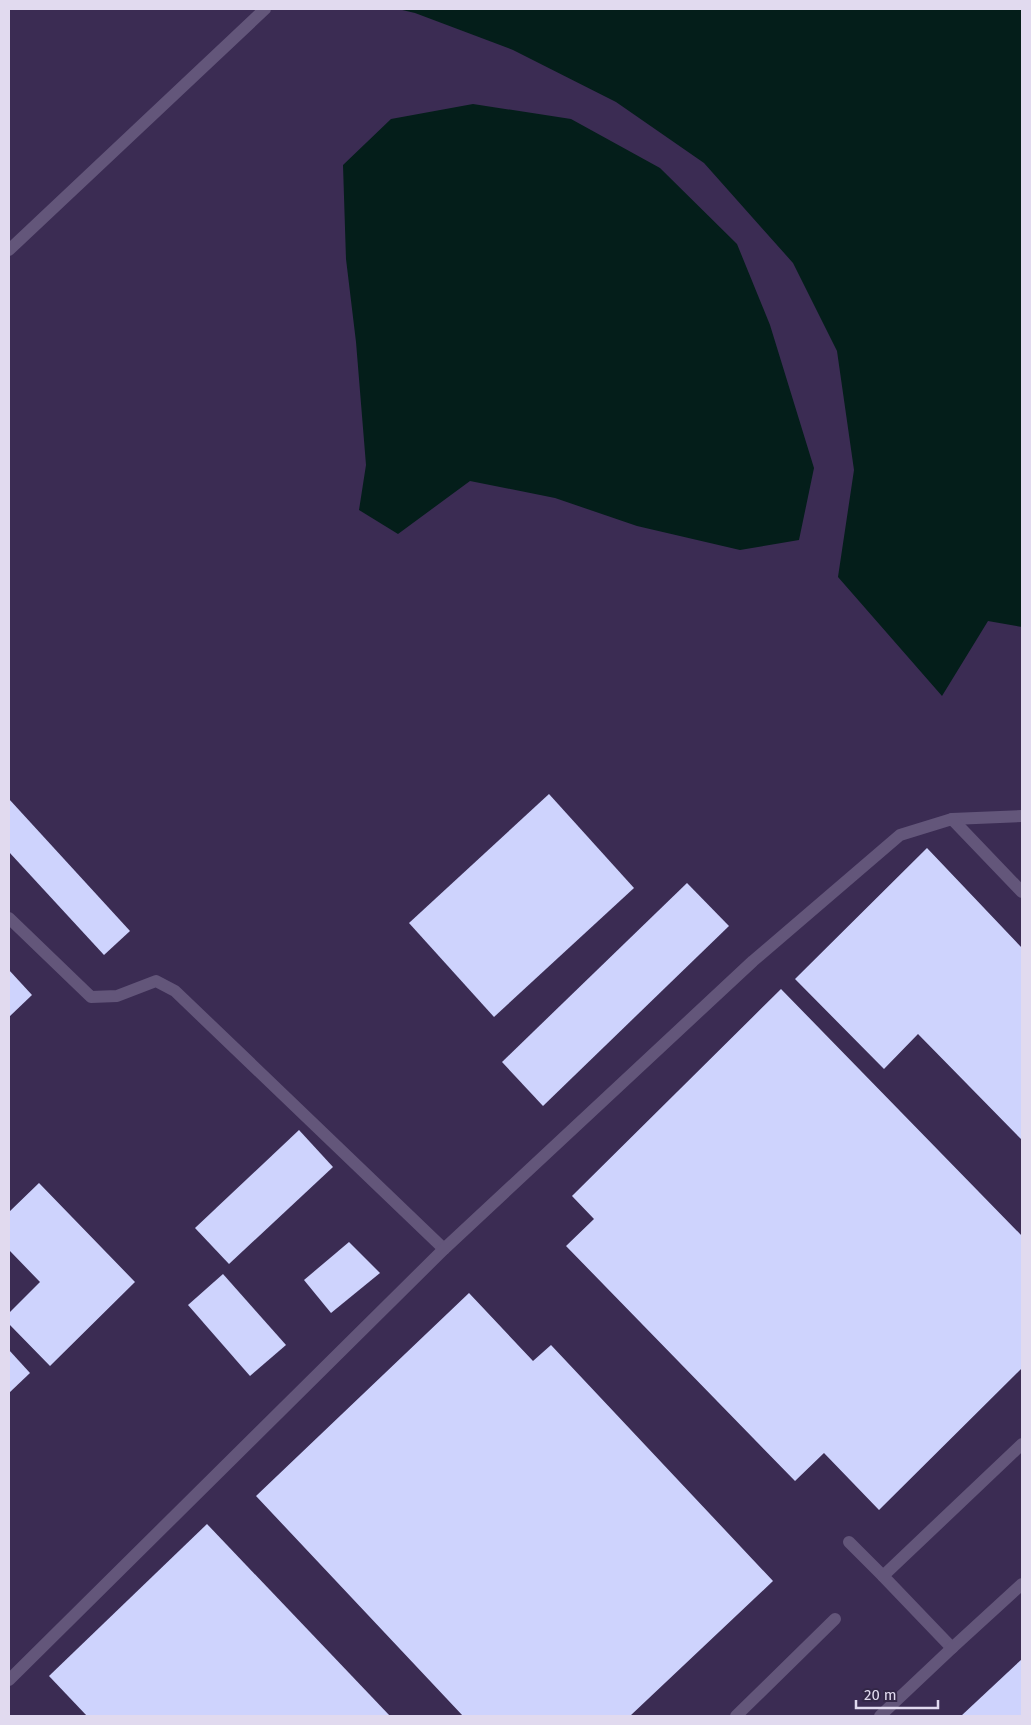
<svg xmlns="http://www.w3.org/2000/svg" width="1031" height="1725" font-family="'Fira Sans',sans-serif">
<rect width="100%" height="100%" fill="#332747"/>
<!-- built -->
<rect fill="#3b2c53" x="9" y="9" width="1013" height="1707"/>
<!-- water -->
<g fill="#041e1a">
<path d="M398,9H1022V627L988,621L942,696L838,577L854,470L837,351L793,263L704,163L616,102L513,50L415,13Z"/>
<path d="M473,104L571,119L660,168L737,244L770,325L814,468L799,540L740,550L637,526L555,498L470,481L398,534L359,510L366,465L356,342L346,259L343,165L391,119Z"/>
</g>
<!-- building -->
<g fill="#ced3fd">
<path d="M549,794L634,888L494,1017L409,923Z"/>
<path d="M9,799L130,931L104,955L9,852Z"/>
<path d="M927,848L1022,948V1140L918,1034L884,1069L795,979Z"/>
<path d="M687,883L729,926L543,1106L502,1062Z"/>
<path d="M9,970L32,995L9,1017Z"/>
<path d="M781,989L1022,1236V1368L879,1510L824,1453L795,1481L566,1246L594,1219L572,1196Z"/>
<path d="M299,1130L333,1167L229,1264L195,1228Z"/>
<path d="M39,1183L135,1282L50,1366L9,1324V1313L40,1282L9,1250V1212Z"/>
<path d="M349,1242L380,1273L331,1313L304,1280Z"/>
<path d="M223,1274L286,1345L250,1376L188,1305Z"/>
<path d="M469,1293L533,1361L551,1345L773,1581L630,1716H463L256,1496Z"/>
<path d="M9,1350L30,1373L9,1393Z"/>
<path d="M207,1524L390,1716H87L49,1676Z"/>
<path d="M1022,1659V1716H961Z"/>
</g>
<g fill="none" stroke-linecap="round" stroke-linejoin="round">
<!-- service -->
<g stroke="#63567a" stroke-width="12">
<path d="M9,250L265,9"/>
<path d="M952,819L1022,816"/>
<path d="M9,918L91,997L117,996L156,981L175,991L444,1249"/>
<path d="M849,1542L883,1576"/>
<path d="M952,1648L883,1576L1022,1444"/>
<path d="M9,1680L444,1249L753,961L900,835L952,819L1022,892"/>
<path d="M736,1716L835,1619"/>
<path d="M880,1716L952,1648L1022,1584"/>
</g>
</g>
<!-- border -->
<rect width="1031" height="1725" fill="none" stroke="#e1daef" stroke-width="20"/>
<!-- scale -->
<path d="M856 1700v8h82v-8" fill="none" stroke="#e1daef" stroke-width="2.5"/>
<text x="864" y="1700" font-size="15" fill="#e1daef" stroke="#332747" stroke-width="4" paint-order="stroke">20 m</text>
</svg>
